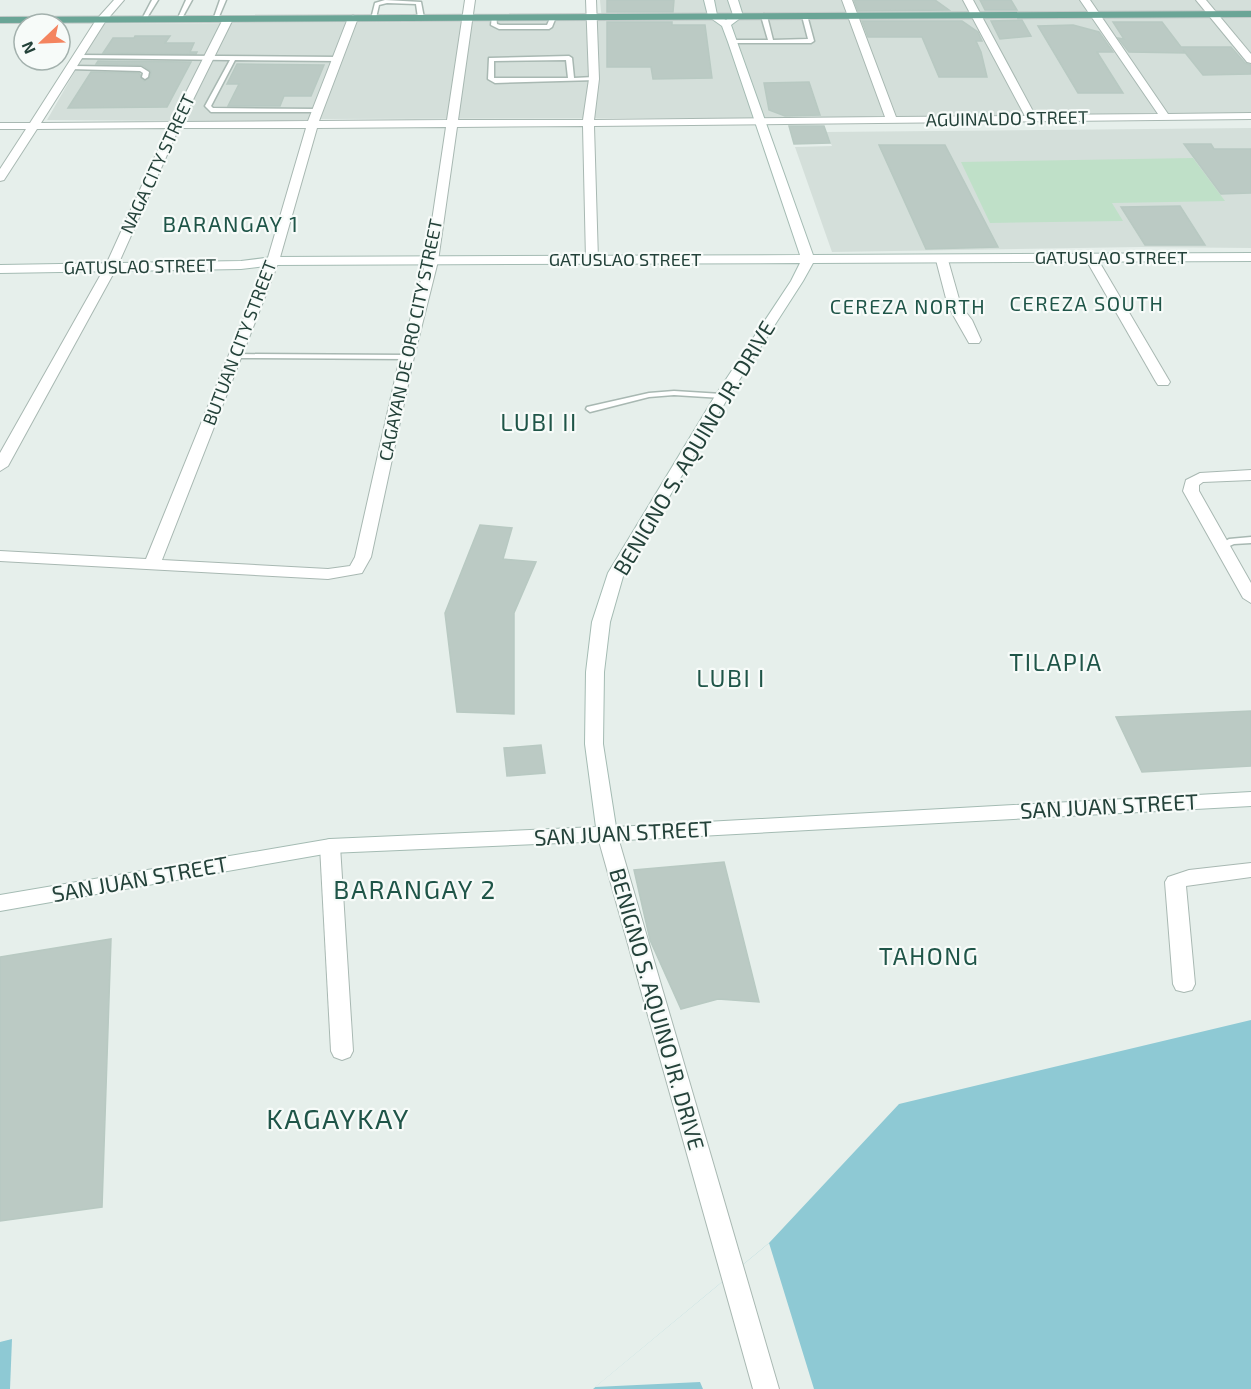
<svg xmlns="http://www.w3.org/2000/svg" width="1251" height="1389" viewBox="0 0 1251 1389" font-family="'Exo 2',sans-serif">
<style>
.built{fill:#d4dfda}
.green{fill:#bfe0c8}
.water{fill:#8ec9d4}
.pier{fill:#e6efeb}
.building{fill:#bbcac4;stroke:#b8c9c2;stroke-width:1.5}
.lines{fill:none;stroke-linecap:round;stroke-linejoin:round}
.lane-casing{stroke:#a8b8b2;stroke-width:3}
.street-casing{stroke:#a8b8b2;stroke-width:2}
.secondary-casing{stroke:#a4bbb3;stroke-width:2}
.primary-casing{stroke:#c2cac8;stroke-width:2}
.lane{fill:#fff;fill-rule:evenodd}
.street{fill:#fff;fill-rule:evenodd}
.secondary{fill:#fff;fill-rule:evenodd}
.primary{fill:#6aa596;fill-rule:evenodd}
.labels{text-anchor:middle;stroke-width:4.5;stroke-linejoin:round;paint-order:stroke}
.far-street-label{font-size:18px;fill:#24423a;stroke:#f7fbf9}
.far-neighbourhood-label{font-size:20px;letter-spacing:1.5px;fill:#1f5548;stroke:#f7fbf9}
.far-quarter-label{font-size:22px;letter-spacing:1.5px;fill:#1f5548;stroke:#f7fbf9}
.street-label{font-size:22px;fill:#24423a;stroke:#f7fbf9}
.neighbourhood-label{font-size:24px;letter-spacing:1.5px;fill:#1f5548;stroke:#f7fbf9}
.quarter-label{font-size:26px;letter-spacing:1.5px;fill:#1f5548;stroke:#f7fbf9}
.near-neighbourhood-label{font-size:28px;letter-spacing:1.5px;fill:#1f5548;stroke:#f7fbf9}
</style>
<rect width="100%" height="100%" fill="#e6efeb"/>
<!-- built -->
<g class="built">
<polygon points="600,0 1251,0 1251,113 778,118 309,119 308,122 47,120 102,24 602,21"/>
<polygon points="1251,128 1251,248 1140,247 832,252 795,147 832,146 826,132"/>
</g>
<!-- green -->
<polygon class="green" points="1193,158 1225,201 1112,203 1123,221 990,223 961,162"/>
<!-- water -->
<g class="water">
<polygon points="1251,1020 1251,1389 593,1389 769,1243 899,1104"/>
<polygon points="12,1339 10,1389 0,1389 0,1342"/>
</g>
<!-- pier -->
<polygon class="pier" points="769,1243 814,1389 703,1389 700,1382 595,1387"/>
<!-- building -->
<g class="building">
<polygon points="607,0 674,0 673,12 607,12"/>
<polygon points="854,0 935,0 949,10 858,11"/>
<polygon points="980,0 1011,0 1017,10 985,10"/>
<polygon points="1022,20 1031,36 1000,39 991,21"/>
<polygon points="862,21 962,21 978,32 982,41 976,41 981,52 987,77 939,77 922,37 868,37"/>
<polygon points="607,22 672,22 672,25 705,25 712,78 653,79 651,67 607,67"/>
<polygon points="1113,22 1162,22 1181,47 1231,47 1245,63 1251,65 1251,74 1203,75 1183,50 1185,53 1129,52 1118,38 1124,39"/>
<polygon points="1073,25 1099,32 1113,52 1097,52 1123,93 1078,93 1038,26"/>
<polygon points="135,36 170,36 165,43 194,43 190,52 197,52 196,54 103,53 113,38 134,38"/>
<polygon points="98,61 191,62 167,107 68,108 91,72 139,73 144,81 150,77 151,71 142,65 96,64"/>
<polygon points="237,64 324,65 311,96 284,96 280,106 228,106 239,84 227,84"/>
<polygon points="809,82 820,115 785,116 769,110 764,83"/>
<polygon points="789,126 824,126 830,143 794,144"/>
<polygon points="1184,144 1211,144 1214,149 1251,149 1251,193 1221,194"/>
<polygon points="879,145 945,145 998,247 926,249"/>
<polygon points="1180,206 1205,245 1145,245 1121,207"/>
<polygon points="480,525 512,528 503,559 536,562 514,613 514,714 457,712 445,613"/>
<polygon points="1251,711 1251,766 1142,772 1116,717"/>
<polygon points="541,745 545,773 507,776 504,748"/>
<polygon points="724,862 759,1002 718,999 681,1009 650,940 634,870"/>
<polygon points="111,939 102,1207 0,1221 0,957"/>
</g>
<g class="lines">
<!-- lane casing -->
<g class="lane-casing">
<g id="lane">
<polygon points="152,0 158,0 145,21 141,21"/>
<polygon points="186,0 192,0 181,20 177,20"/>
<polygon points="220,0 226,0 218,19 213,20"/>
<polygon points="385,0 421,2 424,18 421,20 418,18 416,4 387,3 379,5 376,18 371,19 375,3"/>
<polygon points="764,14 767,16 773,40 808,39 802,16 807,15 814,41 811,43 731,43 730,42 733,40 768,40 761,16"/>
<polygon points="492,16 496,16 497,24 500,25 547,25 551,16 556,17 552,27 549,29 499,29 491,25"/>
<polygon points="78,55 338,57 341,59 338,61 235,60 211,106 213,108 318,109 321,111 320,112 211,112 205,106 230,60 76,58 76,56"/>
<path d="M569 56 572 58 574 78 594 77 596 78V80L495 83 488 79 489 58ZM566 60 568 78H494V61Z"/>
<polygon points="72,66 141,67 149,72 148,77 145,79 142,77 143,73 140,71 70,69 69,68"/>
<polygon points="233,354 407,355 411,357 407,359 236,358 233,358"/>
<polygon points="674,391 722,394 726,396 722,398 674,395 649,397 590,412 586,409 587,407 649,393"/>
<polygon points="1251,537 1251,543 1234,544 1221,550 1216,547 1229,539"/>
</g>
</g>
<!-- street casing -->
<g class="street-casing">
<g id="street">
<path d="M114 0H124L105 22 41 123 171 122 223 19 228 16 233 19 182 122 308 121 348 18 353 15 358 18 319 121 447 120 465 0H475L458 120H583L589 79 586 0H596L599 79 594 120 885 117 842 0H852L896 117 1025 116 963 0H973L1035 115 1158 114 1080 0H1090L1168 114 1251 113V119L594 126 598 260 592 264 586 260 583 126 457 127 438 261 414 357 371 557 362 573 328 579 0 561V551L146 559 267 261 306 128H179L117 267 8 466 0 471V453L105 267 168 128 37 129 4 180 0 181V169L26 129H0V123H30L96 20ZM446 127 426 261 400 357 355 557 350 566 328 569 162 560 279 261 317 128Z"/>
<polygon points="1196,0 1206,0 1251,54 1251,63 1247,62"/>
<polygon points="1091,254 1097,258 1170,382 1168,385 1158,385 1156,382 1085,258"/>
<polygon points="942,256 948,260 961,306 972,320 981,340 979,343 969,343 948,306 936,260"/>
<polygon points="1251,470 1251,480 1203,482 1199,485 1199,491 1251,583 1251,603 1243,598 1183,491 1186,480 1200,473"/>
<polygon points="607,827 614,829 617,834 779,1389 753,1389 597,834 600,829"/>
<polygon points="330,839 337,841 340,846 353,1051 350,1057 342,1060 334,1057 331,1051 320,846 323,841"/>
<polygon points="1251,863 1251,877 1186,886 1195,984 1192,990 1184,992 1176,990 1173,984 1165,882 1168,877 1189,870"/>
</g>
</g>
<!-- secondary casing -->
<g class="secondary-casing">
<polygon id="secondary" points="704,0 714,0 717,15 726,20 733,15 728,0 738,0 743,16 731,25 813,255 1251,253 1251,261 813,263 803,281 729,396 624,573 610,622 604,672 603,744 616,827 1251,792 1251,806 607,841 330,853 0,911 0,895 330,839 596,827 585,744 586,672 592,622 608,573 715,396 791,281 800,263 273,265 241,269 0,273 0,265 241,261 273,257 800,255 728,42 722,26 708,16"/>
</g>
<!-- primary casing -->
<g class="primary-casing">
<polygon id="primary" points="1251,11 1251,17 0,23 0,17"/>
</g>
<!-- lane -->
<use href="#lane" class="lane"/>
<!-- street -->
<use href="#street" class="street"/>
<!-- secondary -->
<use href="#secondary" class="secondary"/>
<!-- primary -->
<use href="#primary" class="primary"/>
</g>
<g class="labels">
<!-- far-street labels -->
<g class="far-street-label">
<text transform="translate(1007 119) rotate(-1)" y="6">AGUINALDO STREET</text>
<text transform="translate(158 164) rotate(-65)" y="6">NAGA CITY STREET</text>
<text x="1111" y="264">GATUSLAO STREET</text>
<text x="625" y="266">GATUSLAO STREET</text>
<text transform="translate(140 267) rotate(-1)" y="6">GATUSLAO STREET</text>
<text transform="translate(411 340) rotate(-78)" y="6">CAGAYAN DE ORO CITY STREET</text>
<text transform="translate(240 343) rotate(-69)" y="6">BUTUAN CITY STREET</text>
</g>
<!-- far-neighbourhood labels -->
<g class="far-neighbourhood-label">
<text x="1087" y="311">CEREZA SOUTH</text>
<text x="908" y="314">CEREZA NORTH</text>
</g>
<!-- far-quarter labels -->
<g class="far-quarter-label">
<text x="231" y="232">BARANGAY 1</text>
</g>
<!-- street labels -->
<g class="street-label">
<text transform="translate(694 448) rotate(-59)" y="8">BENIGNO S. AQUINO JR. DRIVE</text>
<text transform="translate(1109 806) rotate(-3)" y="8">SAN JUAN STREET</text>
<text transform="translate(623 833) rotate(-3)" y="8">SAN JUAN STREET</text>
<text transform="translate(140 879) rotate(-10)" y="8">SAN JUAN STREET</text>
<text transform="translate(657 1009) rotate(74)" y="8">BENIGNO S. AQUINO JR. DRIVE</text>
</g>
<!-- neighbourhood labels -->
<g class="neighbourhood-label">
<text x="539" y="431">LUBI II</text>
<text x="1056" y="671">TILAPIA</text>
<text x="731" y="687">LUBI I</text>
<text x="929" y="965">TAHONG</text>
</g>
<!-- quarter labels -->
<g class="quarter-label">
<text x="415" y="899">BARANGAY 2</text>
</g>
<!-- near-neighbourhood labels -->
<g class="near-neighbourhood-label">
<text x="338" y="1129">KAGAYKAY</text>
</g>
</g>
<!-- north arrow -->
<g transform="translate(42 42) rotate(247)"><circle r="28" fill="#f7fbf9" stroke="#a3b1ad" stroke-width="1.5"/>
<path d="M0-4.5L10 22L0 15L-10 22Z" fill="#f4845f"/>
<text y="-9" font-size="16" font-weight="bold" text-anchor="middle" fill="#24423a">N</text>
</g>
</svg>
